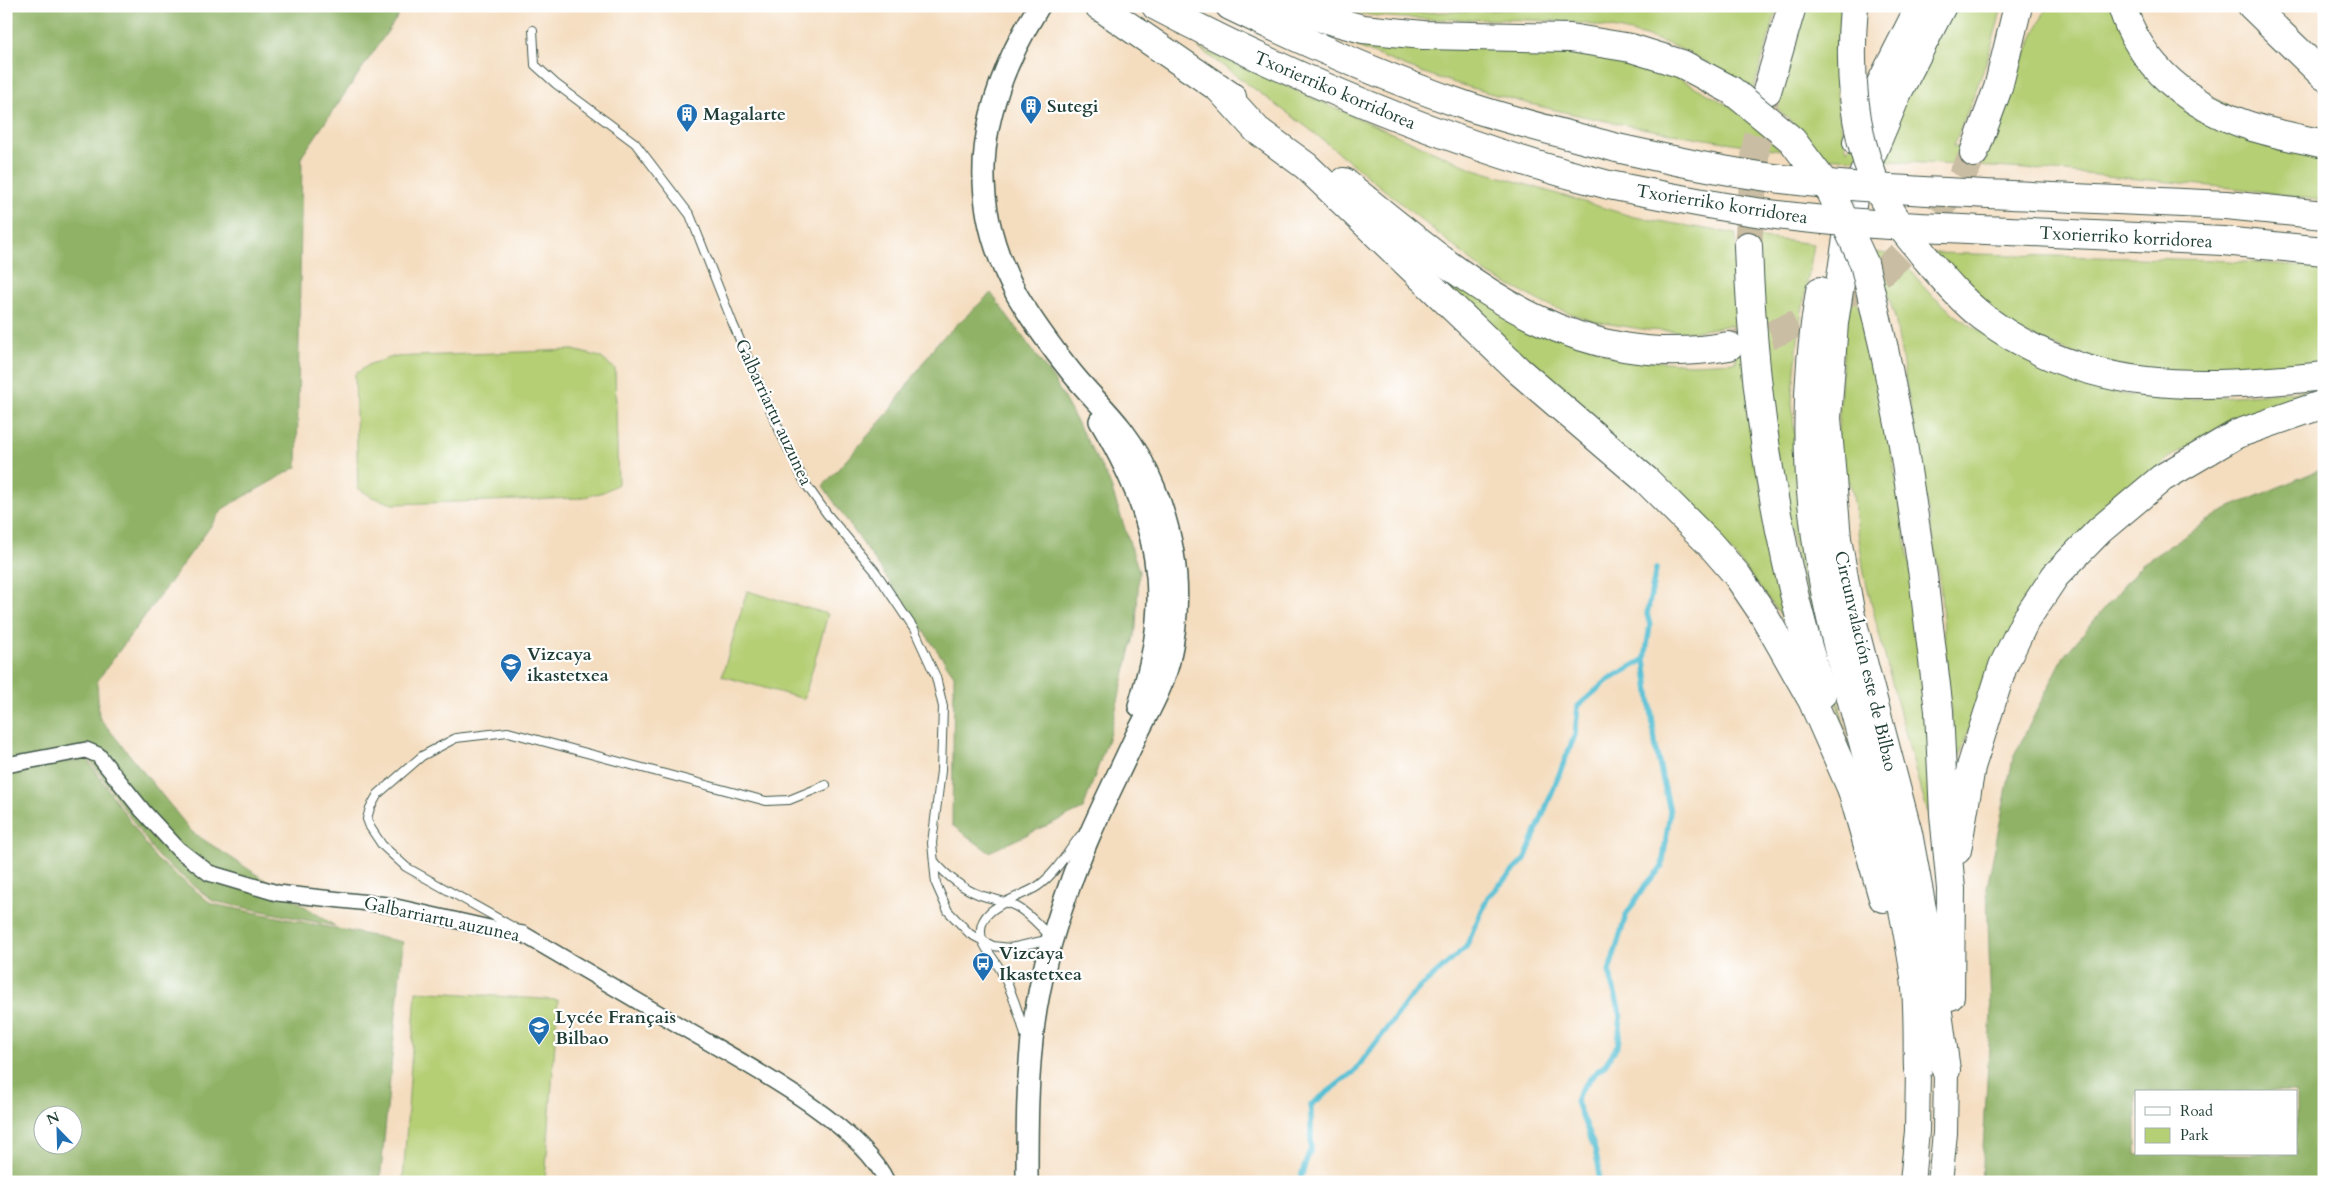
<svg xmlns="http://www.w3.org/2000/svg" width="2330" height="1188" viewBox="0 0 2330 1188" font-family="Cardo,serif">
<style>
.green{fill:#b5cf75;stroke:#6a8654}
.forest{fill:#90b266;stroke:#58784d;fill-rule:evenodd}
.lines{fill:none;stroke-linecap:round;stroke-linejoin:round}
.stream{stroke:#57c0d4;stroke-width:5.5}
.highway-tunnel{stroke:#c9bda3;stroke-width:28;stroke-dasharray:28 14;stroke-linecap:butt}
.lane-casing{stroke:#3f5549;stroke-width:10}
.street-casing{stroke:#3f5549;stroke-width:18}
.secondary-casing{stroke:#3f5549;stroke-width:24}
.primary-casing{stroke:#3f5549;stroke-width:26}
.highway-casing{stroke:#3f5549;stroke-width:30}
.lane{stroke:#fff;stroke-width:8}
.street{stroke:#fff;stroke-width:15}
.secondary{stroke:#fff;stroke-width:21}
.primary{stroke:#fff;stroke-width:24}
.highway{stroke:#fff;stroke-width:28}
.highway-bridge-casing{stroke:#3f5549;stroke-width:30;stroke-linecap:butt}
.highway-bridge{stroke:#fff;stroke-width:28}
.labels{text-anchor:middle;stroke-width:4.5;stroke-linejoin:round;paint-order:stroke}
.street-label{font-size:18px;fill:#1f3d34;stroke:#fff}
.poi-label{font-size:18px;font-weight:bold;fill:#1f3d34;stroke:#fff;text-anchor:start}
</style>
<rect width="100%" height="100%" fill="#fff"/>
<filter id="ink" filterUnits="userSpaceOnUse"><feTurbulence type="fractalNoise" baseFrequency=".02" numOctaves="2"/><feDisplacementMap in="SourceGraphic" scale="10" xChannelSelector="R" yChannelSelector="G"/><feConvolveMatrix kernelMatrix="1 2 1 2 8 2 1 2 1" color-interpolation-filters="sRGB"/></filter>
<filter id="wash" filterUnits="userSpaceOnUse"><feTurbulence type="fractalNoise" baseFrequency=".0096" numOctaves="4" result="noise"/><feDisplacementMap in="SourceGraphic" scale="20" xChannelSelector="R" yChannelSelector="G"/><feGaussianBlur stdDeviation="1.12" result="paint"/><feColorMatrix in="noise" values="0 0 0 0 0 0 0 0 0 0 0 0 0 0 0 0 0 1.4 0 .05"/><feComposite in="paint" operator="in"/></filter>
<g filter="url(#wash)">
<rect width="100%" height="100%" fill="#f4ddbf"/>
<!-- green -->
<g class="green">
<path d="M1322 6H1355L1417 13 1539 8 1549 6H1778L1752 94C1729 76 1705 60 1678 48 1634 28 1578 21 1530 20 1460 18 1391 24 1322 6Z"/>
<path d="M1803 6H1844C1834 54 1833 104 1847 150L1920 66 1954 6H2002C1991 54 1973 100 1953 146L1984 148 2047 6H2112L2137 57 2324 157V201L2243 189 2044 170 1820 157 1806 136 1773 104 1779 75Z"/>
<path d="M1331 36 1407 42 1560 45 1655 65 1739 111 1781 150C1664 134 1546 113 1433 76 1398 65 1365 49 1331 36Z"/>
<path d="M1197 47 1471 168 1634 217 1736 234C1738 291 1745 347 1751 404 1760 483 1769 557 1791 635L1778 611 1732 552 1377 236 1615 358 1691 364 1736 362 1731 325 1692 332 1648 330 1592 321 1545 304 1488 274 1308 128Z"/>
<polygon points="1755,237 1814,244 1799,328 1792,402 1801,515 1820,617 1848,744 1797,558 1774,460"/>
<polygon points="1874,252 1899,256 1929,293 1960,319 2047,372 2126,395 2193,399 2315,390 2226,423 2166,460 1991,666 1955,769 1940,581 1895,317"/>
<polygon points="1933,253 2212,260 2324,267 2324,363 2223,373 2124,369 2072,353 2015,329 1964,286"/>
<polygon points="1849,267 1882,393 1920,628 1936,837 1919,784 1878,630 1864,573 1852,489 1836,459"/>
<polygon points="573,350 600,357 615,369 618,484 603,492 581,498 393,504 372,497 358,488 355,374 370,364 393,357"/>
<polygon points="747,591 828,614 804,699 722,676"/>
<polygon points="416,991 558,1000 545,1182 403,1182"/>
</g>
<!-- forest -->
<g class="forest">
<polygon points="6,6 405,6 302,156 297,467 224,508 97,681 99,717 192,832 335,926 213,901 158,857 88,757 6,768"/>
<polygon points="991,293 1054,380 1109,481 1139,571 1136,628 1110,733 1083,809 989,852 952,825 954,675 823,486 888,413 937,343"/>
<path d="M2324 468V1182H1981L1991 1013 1987 887 2013 758 2064 656 2142 564 2226 509ZM2136 1092H2296V1154H2136Z"/>
<path d="M87 759 156 859 212 904 403 942 380 1182H6V770ZM42 1116H72V1146H42Z"/>
</g>
<g class="lines">
<!-- stream -->
<g class="stream">
<polyline points="1299,1182 1311,1148 1311,1105 1355,1071 1412,995 1466,947 1488,897 1525,859 1575,735 1578,706 1608,680 1645,659"/>
<polyline points="1598,1182 1599,1168 1594,1146 1576,1102 1580,1091 1595,1073 1604,1066 1618,1045 1621,1016 1609,971 1626,915 1644,887 1662,867 1670,811 1656,750 1645,659 1650,625 1647,614 1656,569"/>
</g>
</g>
</g>
<g filter="url(#ink)">
<g class="lines">
<!-- highway-tunnel -->
<g class="highway-tunnel">
<polyline points="1748,246 1756,146 1766,95"/>
<polyline points="1730,345 1771,335 1806,319 1885,270 1922,234 1961,178 1974,153"/>
</g>
<!-- lane casing -->
<g class="lane-casing">
<g id="lane">
<polyline points="533,30 535,65 556,84 635,143 690,215 733,324 781,434 805,483 827,514 875,571 914,629 936,677 943,707 941,771 932,843 936,884 948,911 970,934 993,946 1010,948 1051,939"/>
<path d="M934 861C947 876 961 888 980 895 992 899 1005 901 1017 907 1030 914 1040 927 1051 937"/>
<polyline points="515,928 406,867 382,845 370,827 367,819 370,808 378,794 422,756 456,738 508,732 766,801 789,800 826,785"/>
<path d="M1025 1035C1019 1013 1012 991 1001 971 996 961 987 952 983 942 970 907 1019 899 1038 886 1055 874 1067 853 1080 836"/>
</g>
</g>
<!-- street casing -->
<g class="street-casing">
<path id="street" d="M6 765 86 750 98 755 143 811 178 849 209 873 277 893 387 905 494 929 523 934C577 966 632 998 687 1030 742 1062 860 1123 887 1182"/>
</g>
<!-- secondary casing -->
<g class="secondary-casing">
<g id="secondary">
<path d="M1100 421C1136 482 1164 547 1157 620 1155 649 1147 678 1139 706"/>
<path d="M1027 1182C1027 1129 1027 1075 1034 1023 1040 979 1052 935 1067 893 1085 839 1112 788 1136 736 1148 713 1163 686 1169 661 1177 626 1179 588 1173 553 1166 511 1148 464 1122 430 1107 410 1088 393 1072 373 1052 348 1033 322 1017 295 961 194 981 99 1039 6"/>
</g>
</g>
<!-- primary casing -->
<g class="primary-casing">
<g id="primary">
<polyline points="1912,1182 1917,1131 1918,1069"/>
<polyline points="1940,1182 1945,1133 1946,1070"/>
</g>
</g>
<!-- highway casing -->
<g class="highway-casing">
<g id="highway">
<polyline points="1099,6 1232,97"/>
<path d="M1156 6C1301 82 1450 145 1609 185"/>
<path d="M1230 6C1306 43 1383 77 1464 105 1514 122 1566 134 1617 148"/>
<polyline points="1277,6 1363,29 1423,35 1570,38 1631,48"/>
<polyline points="1942,6 1897,94 1853,199 1834,323 1827,418 1837,539 1851,616 1908,833 1928,941 1946,1070"/>
<path d="M2122 6C2140 67 2191 107 2250 126 2273 134 2299 138 2324 144"/>
<polyline points="2252,6 2324,76"/>
<polyline points="1218,87 1257,130 1306,166 1519,371 1646,480 1710,544 1737,575 1762,612 1812,700 1852,790"/>
<polyline points="1767,91 1792,6"/>
<polyline points="1857,142 1873,99 1920,6"/>
<polyline points="1974,153 1998,88 2018,6"/>
<path d="M1344 182C1461 276 1566 375 1729 346"/>
<polyline points="2074,198 2226,205 2324,215"/>
<polyline points="2072,234 2223,241 2324,251"/>
<path d="M1748 246C1753 398 1776 549 1822 694"/>
<path d="M1925 257C1943 278 1961 300 1983 317 2088 396 2200 389 2324 376"/>
<path d="M1820 291C1804 384 1805 482 1822 575 1835 646 1856 714 1874 783 1889 845 1904 907 1914 970 1919 1002 1917 1037 1918 1069"/>
<polyline points="1884,349 1903,444 1923,576 1939,711 1944,814 1951,889 1950,996"/>
<polyline points="1847,773 1883,898"/>
<polyline points="1957,850 1971,767 2003,666 2025,621 2055,576 2100,530 2162,478 2237,434 2324,404"/>
</g>
</g>
<!-- lane -->
<use href="#lane" class="lane"/>
<!-- street -->
<use href="#street" class="street"/>
<!-- secondary -->
<use href="#secondary" class="secondary"/>
<!-- primary -->
<use href="#primary" class="primary"/>
<!-- highway -->
<use href="#highway" class="highway"/>
<!-- highway-bridge casing -->
<g class="highway-bridge-casing">
<g id="highway-bridge">
<path d="M1854 6C1848 75 1853 151 1890 211 1900 228 1914 242 1925 257"/>
<polyline points="1631,48 1682,64 1731,90 1792,140 1831,192 1864,263 1884,349"/>
<path d="M1617 148C1671 160 1726 172 1782 179 1879 191 1977 193 2074 198"/>
<path d="M1609 185C1665 196 1721 208 1777 215 1875 227 1974 229 2072 234"/>
</g>
</g>
<!-- highway-bridge -->
<use href="#highway-bridge" class="highway-bridge"/>
</g>
</g>
<!-- icons -->
<defs>
<g id="building-pin" transform="scale(1.125)"><path d="M0 17L-7.5 6A9.5 9.5 0 1 1 7.5 6Z" fill="#1f6fb2" stroke="#fff"/><path d="M-4-6H4V6H1V3H-1V6H-4ZM-2.5-4.3h1.7v1.8h-1.7ZM.8-4.3h1.7v1.8H.8ZM-2.5-1h1.7V.8h-1.7ZM.8-1h1.7V.8H.8Z" fill="#fff"/></g>
<g id="school-pin" transform="scale(1.125)"><path d="M0 17L-7.5 6A9.5 9.5 0 1 1 7.5 6Z" fill="#1f6fb2" stroke="#fff"/><path d="M0-5L7-2L0 1L-7-2ZM-4 1L0 2.5L4 1V4Q0 6-4 4Z" fill="#fff"/></g>
<g id="bus-pin" transform="scale(1.125)"><path d="M0 17L-7.5 6A9.5 9.5 0 1 1 7.5 6Z" fill="#1f6fb2" stroke="#fff"/><path d="M-5-6H5V4H4V6H2V4H-2V6H-4V4H-5ZM-3.5-4V0h7V-4ZM-3.5 1.2v1.5H-2V1.2ZM2 1.2v1.5H3.5V1.2Z" fill="#fff"/></g>
</defs>
<g fill-rule="evenodd">
<use href="#building-pin" x="1031" y="106"/>
<use href="#building-pin" x="687" y="114"/>
<use href="#school-pin" x="511" y="664"/>
<use href="#bus-pin" x="983" y="963"/>
<use href="#school-pin" x="539" y="1027"/>
</g>
<g class="labels">
<!-- street labels -->
<g class="street-label">
<text transform="translate(1335 90) rotate(23)" y="6">Txorierriko korridorea</text>
<text transform="translate(1722 204) rotate(9)" y="6">Txorierriko korridorea</text>
<text transform="translate(2126 237) rotate(3)" y="6">Txorierriko korridorea</text>
<text transform="translate(774 412) rotate(65)" y="6">Galbarriartu auzunea</text>
<text transform="translate(1866 661) rotate(77)" y="6">Circunvalación este de Bilbao</text>
<text transform="translate(442 919) rotate(12)" y="6">Galbarriartu auzunea</text>
</g>
<!-- poi labels -->
<g class="poi-label">
<text x="1047" y="112">Sutegi</text>
<text x="703" y="120">Magalarte</text>
<text x="527" y="660">Vizcaya<tspan x="527" dy="21">ikastetxea</tspan></text>
<text x="999" y="959">Vizcaya<tspan x="999" dy="21">Ikastetxea</tspan></text>
<text x="555" y="1023">Lycée Français<tspan x="555" dy="21">Bilbao</tspan></text>
</g>
</g>
<!-- margin -->
<rect width="2330" height="1188" fill="none" stroke="#fff" stroke-width="25"/>
<!-- legend -->
<rect x="2135" y="1090" width="162" height="65" fill="#ffffff" stroke="#a5b1ae"/>
<rect x="2145" y="1107" width="25" height="8" fill="#ffffff" stroke="#a5b1ae"/>
<text x="2180" y="1116" font-size="15" fill="#1f3d34">Road</text>
<rect x="2145" y="1128" width="25" height="15" fill="#b5cf75" stroke="#a5b1ae"/>
<text x="2180" y="1140" font-size="15" fill="#1f3d34">Park</text>
<!-- north arrow -->
<g transform="translate(58 1130) rotate(337)"><circle r="24" fill="#ffffff" stroke="#a5b1ae"/>
<path d="M0-4L9 19L0 12L-9 19Z" fill="#1f6fb2"/>
<text y="-8" font-size="14" font-weight="bold" text-anchor="middle" fill="#1f3d34">N</text>
</g>
</svg>
